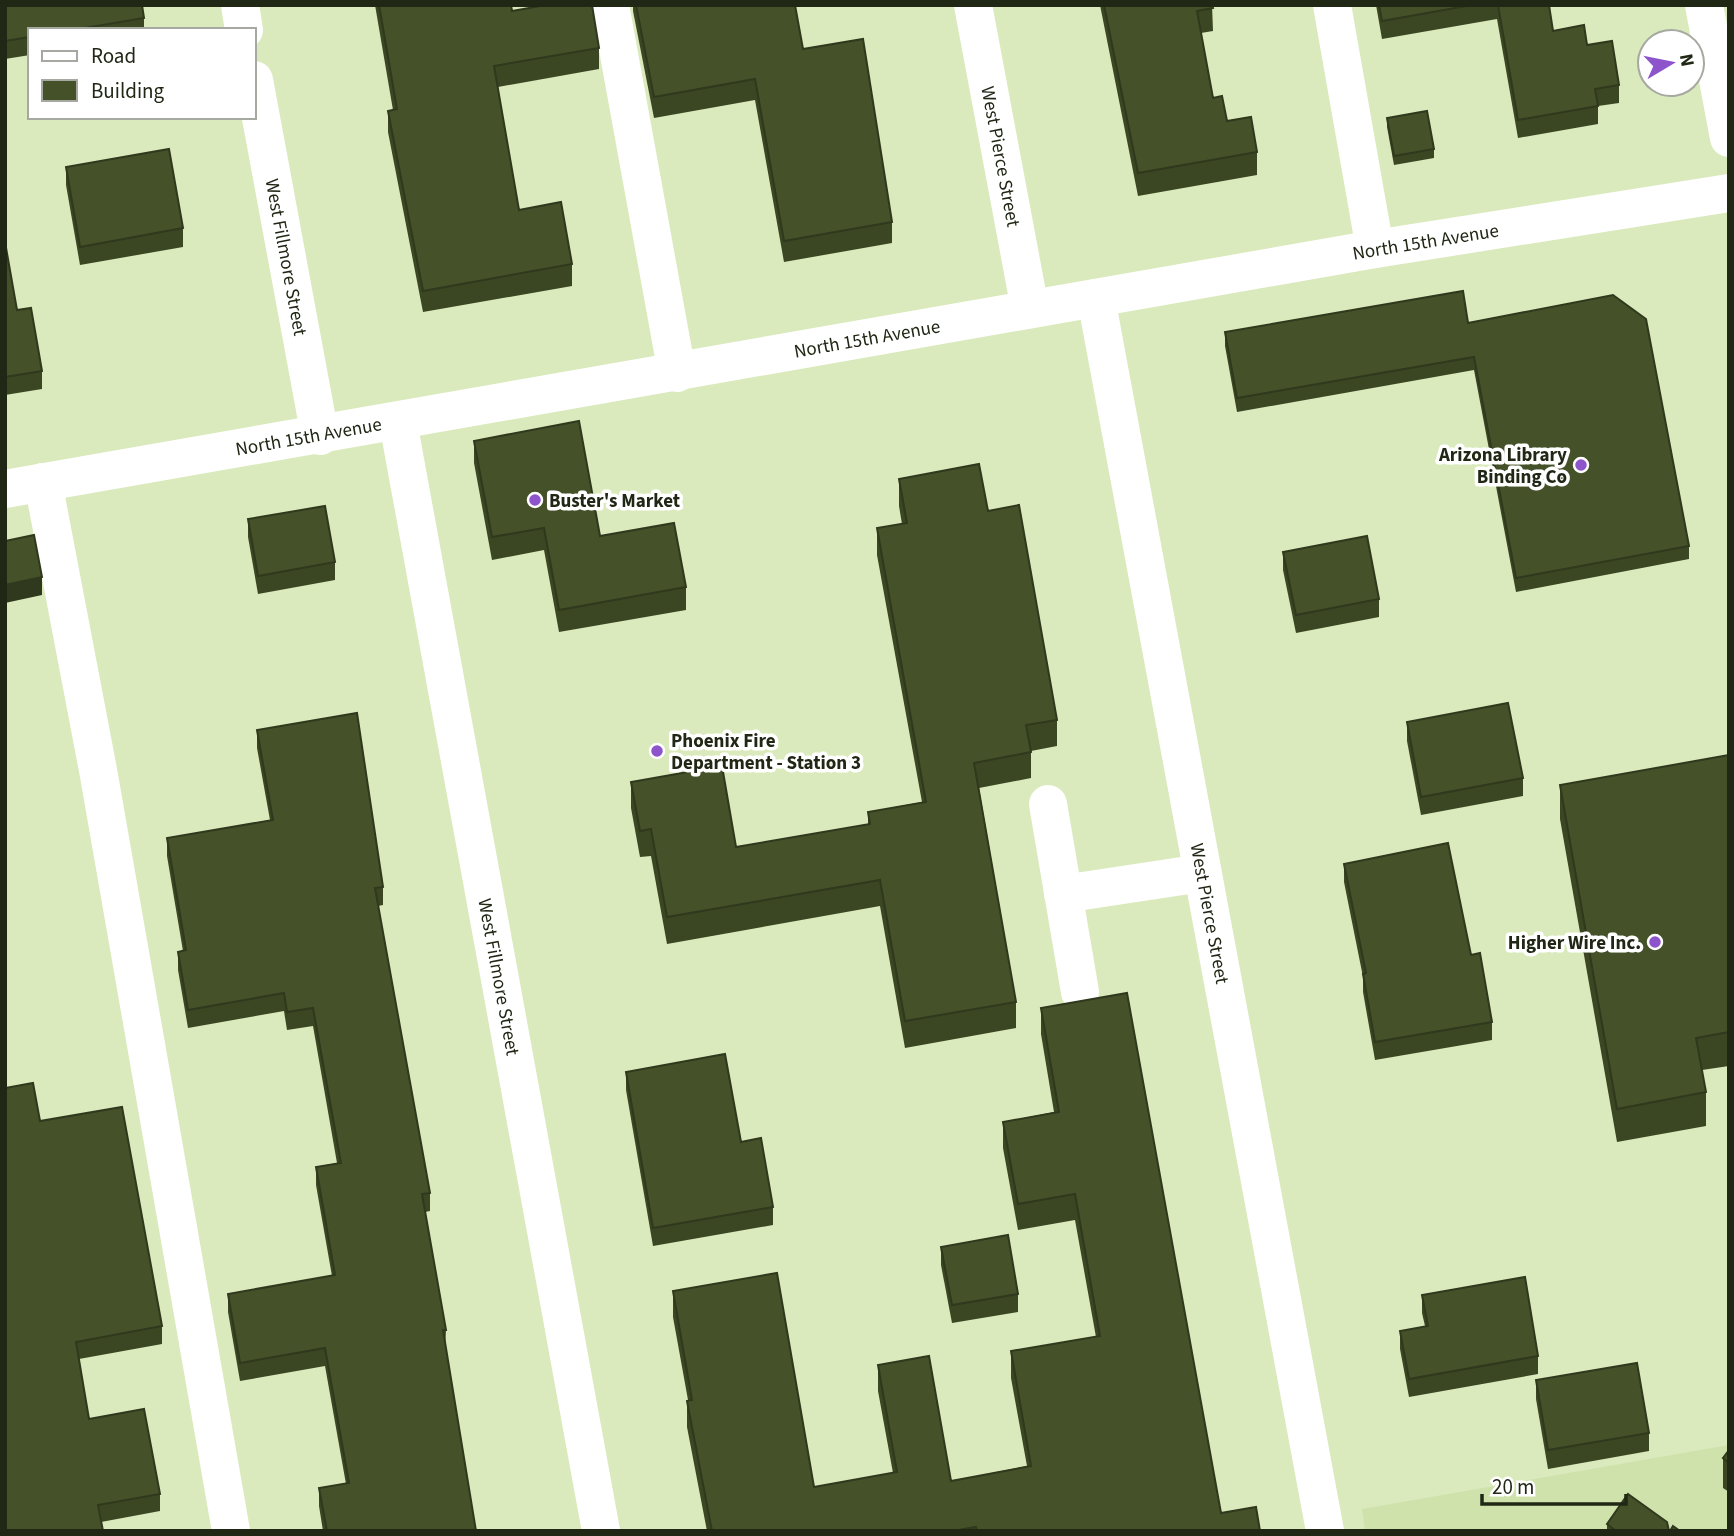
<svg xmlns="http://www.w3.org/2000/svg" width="1734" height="1536" viewBox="0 0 1734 1536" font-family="'Source Sans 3',sans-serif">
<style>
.built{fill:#cfe2ac}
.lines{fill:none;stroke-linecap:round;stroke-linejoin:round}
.minor{stroke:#fff;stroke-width:38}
.wall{fill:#3b4623}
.shaded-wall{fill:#30391d}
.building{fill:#455129;stroke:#30391d;stroke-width:2}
.poi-dot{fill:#8d54cb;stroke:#fff;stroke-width:2.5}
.labels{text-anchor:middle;stroke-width:7;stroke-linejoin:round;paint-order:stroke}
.street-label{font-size:19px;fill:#212715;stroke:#fff}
.poi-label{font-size:19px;font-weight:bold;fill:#212715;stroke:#fff;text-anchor:end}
</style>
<rect width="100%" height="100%" fill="#daeabc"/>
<!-- built -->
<polygon class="built" points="1729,1445 1729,1531 1365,1531 1362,1509"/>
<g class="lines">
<!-- minor -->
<g class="minor">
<polyline points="240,5 244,30"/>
<polyline points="610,5 677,373"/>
<path id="s1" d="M973 5 1030 309"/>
<polyline points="1332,5 1375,249"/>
<polyline points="1704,5 1729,138"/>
<path id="s2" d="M254 80 320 436"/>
<path id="s3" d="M1096 298 1325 1531"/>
<path id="s4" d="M398 422 601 1531"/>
<polyline points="43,482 98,770 231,1531"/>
<path id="s5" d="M5 489 1375 249 1729 193"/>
<polyline points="1048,804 1080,992"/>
<polyline points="1063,894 1202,873"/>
</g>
</g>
<!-- wall -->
<g class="wall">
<polygon points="5,5 144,18 144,30 30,30 30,55 5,59"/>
<polygon points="375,5 511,5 512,11 599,48 599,69 498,87 519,210 572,264 572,286 423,312 388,132 388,111 393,110"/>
<polygon points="633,5 795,5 803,49 892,222 892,243 784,262 755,100 654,118 633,11"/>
<polygon points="1100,5 1212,5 1213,31 1201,33 1213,98 1227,121 1257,152 1257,175 1138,196"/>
<polygon points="1376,5 1549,5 1553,31 1587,45 1619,85 1619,103 1598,106 1598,124 1518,138 1497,19 1382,39"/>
<polygon points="1387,118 1434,149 1434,158 1394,165 1387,127"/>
<polygon points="66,167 183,228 183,247 80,265 66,185"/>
<polygon points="5,242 17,310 42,371 42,389 5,395"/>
<polygon points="1468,323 1689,546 1689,559 1516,592 1474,370 1237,412 1225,346 1225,332"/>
<polygon points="474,441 600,536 686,587 686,610 559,632 544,550 492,560 474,463"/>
<polygon points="899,479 988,511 1057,720 1057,746 1031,751 1031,778 979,788 1016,1002 1016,1028 905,1048 880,906 667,944 651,856 640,857 631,808 631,782 736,847 868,824 868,812 922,802 877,555 877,528 902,524 899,506"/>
<polygon points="248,519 335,562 335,580 258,594 248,537"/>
<polygon points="1283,552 1379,599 1379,617 1296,633 1283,570"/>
<polygon points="1407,722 1523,778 1523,796 1421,815 1407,741"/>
<polygon points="257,730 383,887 383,905 378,906 430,1193 430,1211 425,1212 446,1330 445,1348 476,1531 323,1531 319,1506 319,1488 346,1484 325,1366 240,1381 228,1312 228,1294 332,1276 316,1185 316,1167 337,1163 313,1026 287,1030 284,1011 188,1028 178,970 178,952 183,951 167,856 167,838 270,820 257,748"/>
<polygon points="1729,755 1729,1066 1702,1070 1706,1092 1706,1126 1617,1142 1560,819 1560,785"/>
<polygon points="1344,864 1471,955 1492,1022 1492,1040 1375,1060 1363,992 1363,977 1344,882"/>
<polygon points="1041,1008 1221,1513 1260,1531 707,1531 687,1427 687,1401 688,1400 673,1317 673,1291 814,1487 893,1473 878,1391 878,1365 951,1481 1027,1466 1011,1378 1011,1351 1096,1337 1075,1220 1018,1230 1003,1148 1003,1122 1054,1112 1041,1034"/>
<polygon points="626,1072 773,1207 773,1225 653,1246 626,1090"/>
<polygon points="5,1088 40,1121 162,1326 162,1344 79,1359 89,1419 160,1494 160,1511 101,1522 103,1531 5,1531"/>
<polygon points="941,1247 1018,1294 1018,1312 952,1323 941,1265"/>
<polygon points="1422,1295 1538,1356 1538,1374 1409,1397 1400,1349 1400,1331 1425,1326 1422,1313"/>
<polygon points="1536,1380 1649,1433 1649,1451 1548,1469 1536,1399"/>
<polygon points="1729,1450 1729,1492 1723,1488 1723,1458"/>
<polygon points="1607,1524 1669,1531 1607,1531"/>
</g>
<!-- shaded-wall -->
<polygon class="shaded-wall" points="42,577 42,595 5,603 5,585"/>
<!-- building -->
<g class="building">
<polygon points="5,5 142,5 144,18 73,30 30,30 30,37 5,41"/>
<polygon points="379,5 511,5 512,11 546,5 592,5 599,48 494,66 519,210 561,202 572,264 423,291 388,111 397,109"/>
<polygon points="636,5 795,5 803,49 863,39 892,222 784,241 755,79 654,97"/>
<polygon points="1104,5 1212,5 1213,8 1197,11 1213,98 1222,96 1227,121 1251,117 1257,152 1138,173"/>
<polygon points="1379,5 1472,5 1382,21"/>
<polygon points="1498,5 1549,5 1553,31 1584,25 1587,45 1612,41 1619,85 1595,89 1598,106 1518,120"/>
<polygon points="1427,111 1434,149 1394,156 1387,118"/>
<polygon points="169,149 183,228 80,247 66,167"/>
<polygon points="5,242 17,310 31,308 42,371 5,377"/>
<polygon points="1463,291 1468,323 1613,295 1646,319 1689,546 1516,578 1474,357 1237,398 1225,332"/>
<polygon points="579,421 600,536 674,523 686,587 559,610 544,528 492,537 474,441"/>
<polygon points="979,464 988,511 1019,505 1057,720 1026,725 1031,752 974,763 1016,1002 905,1021 880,880 667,917 651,829 640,831 631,782 722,766 736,847 870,824 868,812 926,802 877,528 907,523 899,479"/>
<polygon points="325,506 335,562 258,576 248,519"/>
<polygon points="34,535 42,577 5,585 5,541"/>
<polygon points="1367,536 1379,599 1296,615 1283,552"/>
<polygon points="1508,703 1523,778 1421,797 1407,722"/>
<polygon points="357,713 383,887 375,888 430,1193 422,1194 446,1330 443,1330 476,1531 327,1531 319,1488 349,1483 325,1348 240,1363 228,1294 335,1275 316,1167 341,1163 313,1008 287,1012 284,993 188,1010 178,952 186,950 167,838 273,820 257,730"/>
<polygon points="1729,755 1729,1032 1696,1038 1706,1092 1617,1109 1560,785"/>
<polygon points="1448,843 1471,955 1480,953 1492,1022 1375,1042 1363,974 1366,973 1344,864"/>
<polygon points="1127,993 1221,1513 1256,1507 1260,1531 977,1531 976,1527 953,1531 712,1531 687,1401 692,1400 673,1291 777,1273 814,1487 897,1472 878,1365 929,1356 951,1481 1031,1466 1011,1351 1100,1336 1075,1194 1018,1204 1003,1122 1059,1112 1041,1008"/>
<polygon points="725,1054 741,1142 761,1138 773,1207 653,1228 626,1072"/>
<polygon points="33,1083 40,1121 122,1107 162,1326 76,1342 89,1419 144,1409 160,1494 98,1505 103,1531 6,1531 5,1526 5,1088"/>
<polygon points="1008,1235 1018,1294 952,1305 941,1247"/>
<polygon points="1525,1277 1538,1356 1409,1379 1400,1331 1428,1326 1422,1295"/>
<polygon points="1637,1363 1649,1433 1548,1450 1536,1380"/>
<polygon points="1729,1450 1729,1463 1723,1458"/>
<polygon points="1628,1494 1667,1522 1669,1531 1616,1531 1607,1524"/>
<polygon points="1673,1526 1680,1531 1670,1531"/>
</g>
<!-- markers -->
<g class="poi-dot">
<circle cx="1581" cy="465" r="7"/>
<circle cx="535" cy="500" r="7"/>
<circle cx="657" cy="751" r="7"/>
<circle cx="1655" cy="942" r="7"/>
</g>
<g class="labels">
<!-- street labels -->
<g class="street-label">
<text dy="7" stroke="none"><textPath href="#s1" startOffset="154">West Pierce Street</textPath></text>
<text dy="7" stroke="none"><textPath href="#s5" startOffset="1442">North 15th Avenue</textPath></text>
<text dy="7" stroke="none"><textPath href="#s2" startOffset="180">West Fillmore Street</textPath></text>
<text dy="7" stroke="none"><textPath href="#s5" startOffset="875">North 15th Avenue</textPath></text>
<text dy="7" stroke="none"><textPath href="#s5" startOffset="308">North 15th Avenue</textPath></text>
<text dy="7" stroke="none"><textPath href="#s3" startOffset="626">West Pierce Street</textPath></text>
<text dy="7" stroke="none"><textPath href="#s4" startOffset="564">West Fillmore Street</textPath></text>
</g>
<!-- poi labels -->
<g class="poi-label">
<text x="1567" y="461">Arizona Library<tspan x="1567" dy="22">Binding Co</tspan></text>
<text x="549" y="507" text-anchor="start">Buster's Market</text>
<text x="671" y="747" text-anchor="start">Phoenix Fire<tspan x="671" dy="22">Department - Station 3</tspan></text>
<text x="1641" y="949">Higher Wire Inc.</text>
</g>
</g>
<!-- border -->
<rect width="1734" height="1536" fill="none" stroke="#212715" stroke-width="14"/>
<!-- legend -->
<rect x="28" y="28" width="228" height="91" fill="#ffffff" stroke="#a6a9a1" stroke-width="2"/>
<rect x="42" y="51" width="35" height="10" fill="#ffffff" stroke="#a6a9a1" stroke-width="2"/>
<text x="91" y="63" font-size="21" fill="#212715">Road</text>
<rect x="42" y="80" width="35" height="21" fill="#455129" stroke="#a6a9a1" stroke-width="2"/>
<text x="91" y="98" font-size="21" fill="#212715">Building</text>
<!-- north arrow -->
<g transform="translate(1671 63) rotate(80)"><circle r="33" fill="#ffffff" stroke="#a6a9a1" stroke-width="2"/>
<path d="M0-5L12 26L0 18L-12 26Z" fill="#8d54cb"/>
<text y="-10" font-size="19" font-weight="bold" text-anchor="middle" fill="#212715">N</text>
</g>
<!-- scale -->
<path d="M1482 1494v10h144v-10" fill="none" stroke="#212715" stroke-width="3.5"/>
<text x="1492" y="1494" font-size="21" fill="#212715" stroke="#ffffff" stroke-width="5" paint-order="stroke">20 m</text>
</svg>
